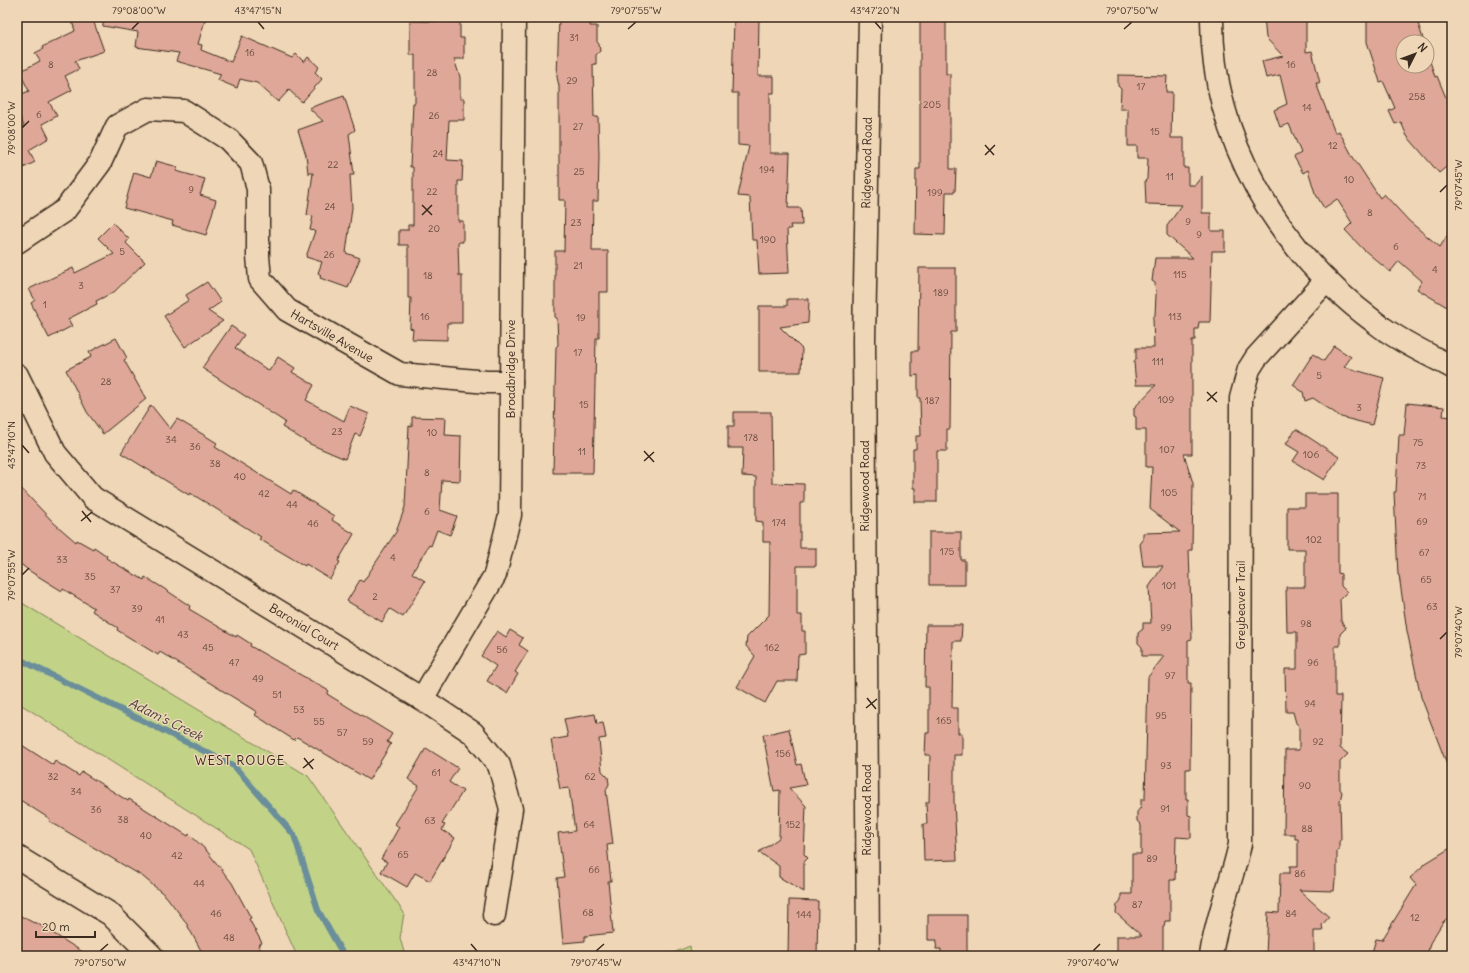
<svg xmlns="http://www.w3.org/2000/svg" width="1469" height="973" viewBox="0 0 1469 973" font-family="Delius,sans-serif">
<style>
.green{fill:#c2d388;stroke:#7e7e53}
.lines{fill:none;stroke-linecap:round;stroke-linejoin:round}
.stream{stroke:#6b8e9a;stroke-width:6}
.building{fill:#dfa798;stroke:#3b2a1e}
.street-casing{stroke:#3b2a1e;stroke-width:25}
.street{stroke:#eed6b6;stroke-width:22}
.ticks{fill:none;stroke:#3b2a1e;stroke-width:1.5}
.labels{text-anchor:middle;stroke-width:3;stroke-linejoin:round;paint-order:stroke}
.number-label{font-size:10px;fill:#64493c}
.street-label{font-size:12px;fill:#3b2a1e;stroke:#eed6b6}
.water-label{font-size:13px;font-style:italic;fill:#47433d;stroke:#eed6b6}
.neighbourhood-label{font-size:13px;letter-spacing:1px;fill:#3b2a1e;stroke:#eed6b6}
.neatline{fill:none;stroke:#3b2a1e;stroke-width:1.5}
.ticks-label{font-size:10px;text-anchor:middle;fill:#3b2a1e}
</style>
<rect width="100%" height="100%" fill="#eed6b6"/>
<filter id="ink" filterUnits="userSpaceOnUse"><feTurbulence type="fractalNoise" baseFrequency=".025" numOctaves="2"/><feDisplacementMap in="SourceGraphic" scale="8" xChannelSelector="R" yChannelSelector="G"/><feConvolveMatrix kernelMatrix="1 2 1 2 8 2 1 2 1" color-interpolation-filters="sRGB"/></filter>
<g filter="url(#ink)">
<!-- green -->
<g class="green">
<polygon points="17,600 308,776 404,913 400,938 405,956 297,956 249,849 17,702"/>
<polygon points="690,946 691,956 666,956"/>
</g>
<g class="lines">
<!-- stream -->
<polyline class="stream" points="17,658 234,766 294,835 318,910 344,956"/>
</g>
<!-- building -->
<g class="building">
<polygon points="71,17 92,17 104,51 75,61 79,69 65,76 72,90 49,102 57,116 42,124 49,138 29,150 35,162 17,171 17,128 18,129 24,126 17,110 17,96 29,91 22,77 23,70 40,61 35,53 43,49 42,47 75,31"/>
<polygon points="103,17 206,17 198,44 202,45 201,50 231,62 242,36 292,58 296,54 304,62 308,57 319,67 315,72 322,79 302,102 289,90 278,102 257,83 240,79 237,88 218,80 221,74 176,61 179,53 136,47 138,32 103,26"/>
<polygon points="559,17 591,17 590,26 597,26 597,42 599,44 600,51 596,55 596,64 593,64 594,117 598,117 599,155 598,201 593,201 592,251 608,251 608,292 599,292 599,338 596,338 593,473 553,473 556,347 558,345 557,318 555,318 555,251 564,251 565,200 559,200 559,86 557,77"/>
<polygon points="734,17 759,17 758,76 774,76 774,93 770,93 770,153 790,153 788,208 801,208 802,225 790,225 791,229 787,229 789,273 759,274 757,240 752,240 750,197 738,196 749,146 738,145 738,93 732,93"/>
<polygon points="920,17 946,17 946,74 950,74 950,169 956,169 955,192 946,192 945,235 915,234 916,169 920,169"/>
<polygon points="1264,17 1306,17 1306,52 1312,51 1320,83 1316,83 1335,133 1339,131 1353,157 1380,198 1384,194 1409,221 1440,247 1452,228 1452,310 1417,289 1422,281 1399,261 1390,272 1363,249 1345,230 1352,223 1337,199 1324,208 1315,193 1308,170 1303,173 1294,157 1301,153 1289,124 1280,127 1274,110 1287,104 1280,75 1266,78 1262,61 1283,56 1266,38"/>
<polygon points="1367,17 1416,17 1424,42 1403,42 1403,66 1427,66 1427,52 1435,77 1437,76 1452,112 1452,162 1439,173 1407,136 1401,122 1395,124 1389,111 1395,108 1383,81 1380,82 1367,42"/>
<polygon points="410,21 460,22 460,38 464,38 464,59 454,59 460,77 460,99 464,99 464,120 449,120 447,160 463,161 462,181 458,181 458,221 463,221 463,242 458,242 459,276 462,276 462,323 447,323 447,340 412,339 413,329 410,328 411,298 408,298 408,245 399,245 399,230 408,230 408,225 413,225 413,167 410,167 413,103 415,103 415,55 410,55"/>
<polygon points="1118,75 1167,76 1166,92 1172,92 1171,138 1184,138 1184,168 1188,168 1188,185 1195,185 1202,176 1202,213 1211,213 1211,231 1225,231 1225,251 1212,251 1210,322 1199,322 1198,329 1195,329 1195,340 1192,340 1192,454 1184,454 1193,483 1192,550 1189,550 1192,639 1188,640 1188,683 1191,683 1190,769 1186,769 1186,799 1188,799 1188,815 1191,816 1191,838 1176,837 1175,880 1170,880 1170,921 1165,921 1164,927 1163,927 1163,956 1117,956 1117,936 1142,936 1116,913 1117,905 1121,900 1121,894 1132,894 1132,854 1141,854 1141,825 1137,821 1137,812 1141,807 1141,799 1145,799 1148,677 1164,656 1142,656 1142,647 1138,643 1138,633 1143,629 1143,623 1151,623 1149,587 1163,566 1143,566 1140,544 1143,540 1143,533 1180,532 1150,509 1152,467 1146,467 1146,430 1136,430 1136,417 1134,416 1134,408 1156,385 1136,385 1134,362 1136,359 1136,348 1154,348 1153,318 1155,315 1156,295 1155,283 1152,281 1155,258 1193,258 1167,235 1167,226 1182,205 1146,204 1145,181 1147,179 1148,158 1137,158 1137,146 1128,146 1128,109 1120,109 1121,89 1118,86"/>
<polygon points="344,96 355,130 349,134 354,175 350,175 352,208 346,253 360,258 348,288 320,278 321,275 318,273 322,262 306,257 315,231 310,230 313,216 307,215 313,173 308,173 306,155 298,130 323,121 309,108"/>
<polygon points="156,161 178,167 176,171 205,179 200,195 216,200 206,235 172,225 173,221 124,208 134,172 151,177"/>
<polygon points="113,223 129,239 126,243 145,262 114,292 96,301 97,304 68,319 72,326 49,338 31,303 35,300 29,289 73,268 75,273 114,254 98,238"/>
<polygon points="919,268 956,268 956,332 951,332 950,429 947,429 947,451 937,451 937,502 915,502 915,488 913,488 913,449 916,449 916,436 921,436 920,398 918,398 918,375 912,376 912,351 918,351"/>
<polygon points="207,282 221,302 208,311 223,321 185,347 164,316 189,300 186,295"/>
<polygon points="787,299 809,299 808,323 780,327 802,349 801,372 759,372 759,306 787,306"/>
<polygon points="231,326 244,335 235,348 269,371 278,357 295,368 292,372 314,385 306,400 344,421 350,406 369,414 360,436 355,434 345,459 310,444 282,427 285,422 202,368"/>
<polygon points="116,338 127,358 124,360 146,399 103,434 87,412 66,370 91,357 89,352"/>
<polygon points="1334,346 1351,357 1344,367 1384,378 1372,425 1341,417 1313,398 1305,401 1303,392 1293,385 1313,354 1324,361"/>
<polygon points="1407,403 1444,407 1443,416 1452,417 1452,488 1450,488 1452,532 1451,775 1421,697 1407,631 1399,575 1398,575 1394,492 1396,492 1399,435 1404,435"/>
<polygon points="151,405 170,429 177,419 199,432 217,443 215,447 291,494 293,490 312,502 334,516 332,520 354,534 338,561 340,562 330,579 306,564 305,566 259,539 261,537 210,505 190,493 189,495 121,453"/>
<polygon points="734,412 771,412 772,483 804,484 804,503 800,503 800,548 816,548 816,566 797,566 797,615 802,615 802,631 805,631 805,654 798,655 797,681 777,681 765,703 737,687 755,656 746,646 747,637 769,615 770,542 763,542 763,522 756,521 756,477 742,476 743,448 728,448 728,426 734,426"/>
<polygon points="412,417 446,418 445,435 461,436 460,481 442,480 440,510 457,516 450,535 437,530 431,546 429,545 412,573 425,581 403,617 390,609 382,622 347,601 360,580 363,582 396,532 405,507 409,426 412,427"/>
<polygon points="1296,429 1339,457 1324,480 1293,461 1299,452 1286,444"/>
<polygon points="17,484 54,523 76,542 77,540 93,549 94,547 107,556 106,558 144,580 145,577 163,588 190,606 189,609 236,637 237,635 251,644 250,646 329,691 327,694 392,734 387,742 391,744 369,780 297,737 294,740 255,715 257,712 160,652 158,655 117,630 118,628 92,611 94,608 63,589 62,591 28,570 17,561"/>
<polygon points="1305,494 1338,494 1338,573 1341,574 1341,586 1347,592 1340,599 1341,621 1346,628 1340,634 1340,646 1335,646 1335,696 1341,696 1340,748 1348,754 1340,762 1340,789 1342,792 1340,801 1341,839 1339,842 1339,850 1337,850 1337,877 1335,880 1334,891 1299,890 1329,917 1322,925 1323,931 1314,931 1314,956 1266,956 1268,912 1279,913 1280,873 1290,873 1290,866 1298,866 1298,839 1295,839 1295,834 1284,834 1285,750 1299,750 1299,726 1296,723 1293,712 1286,712 1285,669 1297,669 1297,632 1287,632 1286,587 1305,587 1305,549 1287,549 1287,507 1305,507"/>
<polygon points="929,532 961,532 961,560 965,560 965,585 929,585"/>
<polygon points="926,625 962,625 961,641 953,641 952,708 958,708 958,733 962,733 962,755 954,755 954,801 957,860 924,861 923,824 927,824 926,802 929,802 930,755 925,755 926,733 929,733 929,687 925,687"/>
<polygon points="510,630 523,638 519,645 528,651 515,672 518,674 507,693 487,681 496,666 481,656 497,631 506,637"/>
<polygon points="595,714 597,724 603,723 606,738 599,739 602,771 608,777 609,784 606,790 613,844 607,845 611,881 608,881 613,933 585,936 585,941 563,943 557,878 564,877 558,833 575,831 569,788 560,789 551,740 568,737 564,719"/>
<polygon points="789,729 797,765 801,764 806,785 789,788 806,806 804,854 808,858 804,862 804,892 779,877 779,866 759,852 779,838 780,790 774,791 763,735"/>
<polygon points="17,742 53,765 55,761 79,776 82,772 128,801 129,799 188,836 189,834 206,850 232,883 251,918 249,919 262,943 258,945 264,956 204,956 185,921 166,896 142,876 49,821 50,819 17,798"/>
<polygon points="426,748 458,768 449,782 463,791 442,824 445,825 442,830 455,838 430,881 415,873 407,887 381,872 387,862 381,859 399,827 395,824 419,786 408,779"/>
<polygon points="1452,847 1452,914 1443,922 1430,943 1427,956 1371,956 1376,939 1382,940 1416,885 1410,878 1426,863"/>
<polygon points="789,900 818,901 817,956 788,956"/>
<polygon points="17,914 34,923 35,922 89,956 17,956"/>
<polygon points="928,915 967,915 967,956 941,956 941,949 936,949 937,940 928,940"/>
</g>
<g class="lines">
<!-- street casing -->
<g class="street-casing">
<g id="street">
<path d="M1212 17C1211 140 1279 251 1376 323 1399 341 1426 353 1452 367"/>
<polyline points="17,242 65,210 100,163 117,126 148,109 184,111 228,139 251,163 258,189 258,256 260,279 287,310 400,374 487,382 511,382"/>
<polyline points="17,375 55,453 93,498 422,699 473,733 499,765 511,809 494,915"/>
<polyline points="422,699 495,575 510,515 514,17"/>
<polyline points="17,857 110,914 152,956"/>
<polyline points="868,956 864,340 870,17"/>
<path d="M1211 956C1216 917 1232 882 1240 844L1241 398 1249 369 1256 358 1326 281"/>
</g>
</g>
<!-- street -->
<use href="#street" class="street"/>
</g>
</g>
<!-- ticks -->
<path class="ticks" d="M258 22 264 29M875 22 881 29M132 29 139 22M628 29 636 22M1124 29 1132 22M22 128 29 121M985 145 994 155M985 155 995 145M1440 192 1447 185M422 205 432 215M422 215 432 205M1207 392 1217 402M1207 401 1217 392M22 445 29 453M644 451 654 462M644 461 654 452M82 511 91 522M81 521 92 512M22 575 29 568M1440 639 1447 632M867 698 876 709M866 708 877 699M304 758 313 769M303 768 314 759M471 944 477 951M100 951 108 944M596 951 604 944M1093 951 1100 944"/>
<g class="labels">
<!-- number labels -->
<g class="number-label">
<text x="574" y="41">31</text>
<text x="250" y="56">16</text>
<text x="51" y="68">8</text>
<text x="1291" y="68">16</text>
<text x="432" y="76">28</text>
<text x="572" y="84">29</text>
<text x="1141" y="90">17</text>
<text x="1417" y="100">258</text>
<text x="932" y="108">205</text>
<text x="1307" y="111">14</text>
<text x="39" y="118">6</text>
<text x="434" y="119">26</text>
<text x="578" y="130">27</text>
<text x="1155" y="135">15</text>
<text x="1333" y="149">12</text>
<text x="438" y="157">24</text>
<text x="333" y="168">22</text>
<text x="767" y="173">194</text>
<text x="579" y="175">25</text>
<text x="1170" y="180">11</text>
<text x="1349" y="183">10</text>
<text x="191" y="193">9</text>
<text x="432" y="195">22</text>
<text x="935" y="196">199</text>
<text x="330" y="210">24</text>
<text x="1370" y="216">8</text>
<text x="1188" y="225">9</text>
<text x="576" y="226">23</text>
<text x="434" y="232">20</text>
<text x="1199" y="238">9</text>
<text x="768" y="243">190</text>
<text x="1396" y="250">6</text>
<text x="122" y="255">5</text>
<text x="329" y="258">26</text>
<text x="578" y="269">21</text>
<text x="1435" y="273">4</text>
<text x="1180" y="278">115</text>
<text x="428" y="279">18</text>
<text x="81" y="289">3</text>
<text x="941" y="296">189</text>
<text x="45" y="308">1</text>
<text x="425" y="320">16</text>
<text x="1175" y="320">113</text>
<text x="581" y="321">19</text>
<text x="578" y="356">17</text>
<text x="1158" y="365">111</text>
<text x="1319" y="379">5</text>
<text x="106" y="385">28</text>
<text x="1166" y="403">109</text>
<text x="932" y="404">187</text>
<text x="584" y="408">15</text>
<text x="1359" y="411">3</text>
<text x="337" y="435">23</text>
<text x="432" y="436">10</text>
<text x="751" y="441">178</text>
<text x="171" y="443">34</text>
<text x="1418" y="446">75</text>
<text x="195" y="450">36</text>
<text x="1167" y="453">107</text>
<text x="582" y="455">11</text>
<text x="1311" y="458">106</text>
<text x="215" y="467">38</text>
<text x="1421" y="469">73</text>
<text x="427" y="476">8</text>
<text x="240" y="480">40</text>
<text x="1169" y="496">105</text>
<text x="264" y="497">42</text>
<text x="1422" y="500">71</text>
<text x="292" y="508">44</text>
<text x="427" y="515">6</text>
<text x="1422" y="525">69</text>
<text x="779" y="526">174</text>
<text x="313" y="527">46</text>
<text x="1314" y="543">102</text>
<text x="947" y="555">175</text>
<text x="1424" y="556">67</text>
<text x="393" y="561">4</text>
<text x="62" y="563">33</text>
<text x="90" y="580">35</text>
<text x="1426" y="583">65</text>
<text x="1169" y="589">101</text>
<text x="115" y="593">37</text>
<text x="375" y="600">2</text>
<text x="1432" y="610">63</text>
<text x="137" y="612">39</text>
<text x="160" y="623">41</text>
<text x="1306" y="627">98</text>
<text x="1166" y="631">99</text>
<text x="183" y="638">43</text>
<text x="208" y="651">45</text>
<text x="772" y="651">162</text>
<text x="502" y="653">56</text>
<text x="234" y="666">47</text>
<text x="1313" y="666">96</text>
<text x="1170" y="679">97</text>
<text x="258" y="682">49</text>
<text x="277" y="698">51</text>
<text x="1310" y="707">94</text>
<text x="299" y="713">53</text>
<text x="1161" y="719">95</text>
<text x="944" y="724">165</text>
<text x="319" y="725">55</text>
<text x="342" y="736">57</text>
<text x="368" y="745">59</text>
<text x="1318" y="745">92</text>
<text x="783" y="757">156</text>
<text x="1166" y="769">93</text>
<text x="436" y="776">61</text>
<text x="53" y="780">32</text>
<text x="590" y="780">62</text>
<text x="1305" y="789">90</text>
<text x="76" y="795">34</text>
<text x="1165" y="812">91</text>
<text x="96" y="813">36</text>
<text x="123" y="823">38</text>
<text x="430" y="824">63</text>
<text x="589" y="828">64</text>
<text x="793" y="828">152</text>
<text x="1307" y="832">88</text>
<text x="146" y="839">40</text>
<text x="403" y="858">65</text>
<text x="177" y="859">42</text>
<text x="1152" y="862">89</text>
<text x="594" y="873">66</text>
<text x="1300" y="877">86</text>
<text x="199" y="887">44</text>
<text x="1137" y="908">87</text>
<text x="588" y="916">68</text>
<text x="216" y="917">46</text>
<text x="1291" y="917">84</text>
<text x="804" y="918">144</text>
<text x="1415" y="921">12</text>
<text x="229" y="941">48</text>
</g>
<!-- street labels -->
<g class="street-label">
<text transform="translate(867 163) rotate(-89)" y="4">Ridgewood Road</text>
<text transform="translate(332 336) rotate(30)" y="4">Hartsville Avenue</text>
<text transform="translate(511 369) rotate(-90)" y="4">Broadbridge Drive</text>
<text transform="translate(865 486) rotate(-90)" y="4">Ridgewood Road</text>
<text transform="translate(1241 605) rotate(-90)" y="4">Greybeaver Trail</text>
<text transform="translate(304 627) rotate(31)" y="4">Baronial Court</text>
<text transform="translate(867 810) rotate(-90)" y="4">Ridgewood Road</text>
</g>
<!-- water labels -->
<g class="water-label">
<text transform="translate(166 719) rotate(26)" y="5">Adam's Creek</text>
</g>
<!-- neighbourhood labels -->
<g class="neighbourhood-label">
<text x="240" y="765">WEST ROUGE</text>
</g>
</g>
<!-- margin -->
<rect width="1469" height="973" fill="none" stroke="#eed6b6" stroke-width="44"/>
<!-- north arrow -->
<g transform="translate(1415 54) rotate(48)"><circle r="19" fill="#eed6b6" stroke="#a69179"/>
<path d="M0-3L7 15L0 10L-7 15Z" fill="#3b2a1e"/>
<text y="-6" font-size="11" font-weight="bold" text-anchor="middle" fill="#3b2a1e">N</text>
</g>
<!-- scale -->
<path d="M36 931v6h59v-6" fill="none" stroke="#3b2a1e" stroke-width="2"/>
<text x="42" y="931" font-size="12" fill="#3b2a1e" stroke="#eed6b6" stroke-width="3" paint-order="stroke">20 m</text>
<rect x="22" y="22" width="1425" height="929" class="neatline"/>
<g class="ticks-label">
<text x="139" y="14">79°08'00"W</text>
<text x="258" y="14">43°47'15"N</text>
<text x="636" y="14">79°07'55"W</text>
<text x="875" y="14">43°47'20"N</text>
<text x="1132" y="14">79°07'50"W</text>
<text transform="translate(11 128) rotate(-90)" y="4">79°08'00"W</text>
<text transform="translate(1458 185) rotate(-90)" y="4">79°07'45"W</text>
<text transform="translate(11 445) rotate(-90)" y="4">43°47'10"N</text>
<text transform="translate(11 575) rotate(-90)" y="4">79°07'55"W</text>
<text transform="translate(1458 632) rotate(-90)" y="4">79°07'40"W</text>
<text x="100" y="966">79°07'50"W</text>
<text x="477" y="966">43°47'10"N</text>
<text x="596" y="966">79°07'45"W</text>
<text x="1093" y="966">79°07'40"W</text>
</g>
</svg>
